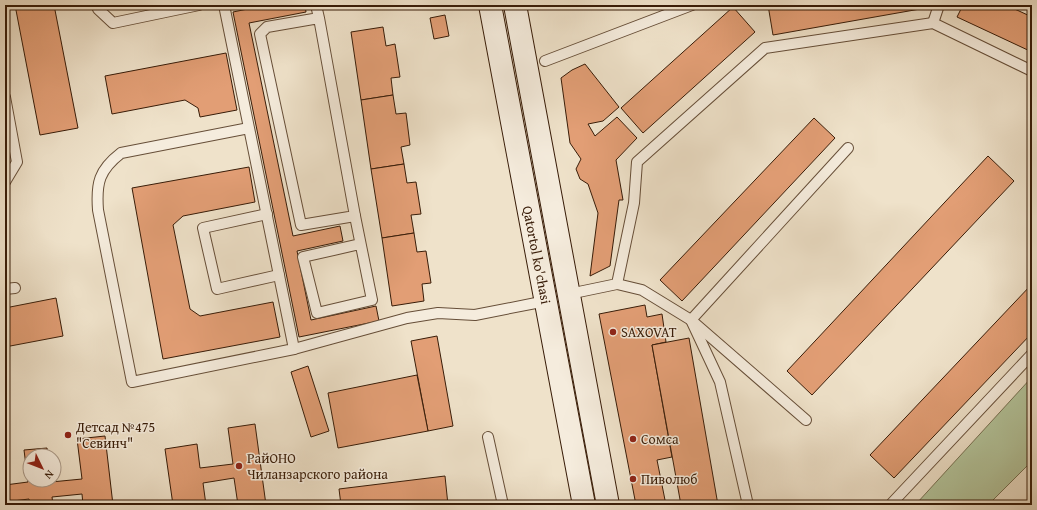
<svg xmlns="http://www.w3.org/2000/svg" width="1037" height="510" viewBox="0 0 1037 510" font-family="'Gentium Book Plus',serif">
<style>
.green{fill:#b3c49b;stroke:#767052}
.building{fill:#e29e75;stroke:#381c08}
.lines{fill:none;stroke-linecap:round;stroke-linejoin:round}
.service-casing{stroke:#664e38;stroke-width:12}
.secondary-casing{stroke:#381c08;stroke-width:24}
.service{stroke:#f5ecdd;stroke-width:10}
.secondary{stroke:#f5ecdd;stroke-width:22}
.poi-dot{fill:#8f2418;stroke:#f5ecdd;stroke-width:1.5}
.labels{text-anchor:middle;stroke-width:3;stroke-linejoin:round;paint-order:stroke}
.street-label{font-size:14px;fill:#381c08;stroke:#f5ecdd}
.poi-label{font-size:14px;fill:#381c08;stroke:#f5ecdd;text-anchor:start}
</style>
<rect width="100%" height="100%" fill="#efe2ca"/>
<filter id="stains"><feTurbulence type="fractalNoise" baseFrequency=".005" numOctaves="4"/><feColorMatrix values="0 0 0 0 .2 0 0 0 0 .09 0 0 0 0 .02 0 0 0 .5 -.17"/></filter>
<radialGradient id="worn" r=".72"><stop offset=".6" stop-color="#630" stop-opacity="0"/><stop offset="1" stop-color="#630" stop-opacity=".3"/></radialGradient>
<!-- green -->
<polygon class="green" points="1032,377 1032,461 988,505 917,505 917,503"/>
<!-- building -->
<g class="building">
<polygon points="15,5 54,5 78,128 40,135"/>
<polygon points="267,5 305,5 306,12 249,23 293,236 340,226 343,241 297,251 311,320 376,306 379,321 299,337 233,12"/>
<polygon points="768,5 920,5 920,9 773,35"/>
<polygon points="963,5 1006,5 1032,17 1032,52 957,17"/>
<polygon points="733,7 755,32 643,133 621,108"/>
<polygon points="445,15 449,36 434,39 430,18"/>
<polygon points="383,27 386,46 395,44 400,77 391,78 393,95 361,100 351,32"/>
<polygon points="226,53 237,110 200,117 198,108 185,100 112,114 105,76"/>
<polygon points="585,64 619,107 603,121 588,124 595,136 617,117 637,138 616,160 623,200 619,200 610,266 590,276 598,213 588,184 580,179 576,169 581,159 570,143 561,78 572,70"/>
<polygon points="393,95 396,114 406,113 410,145 401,147 404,164 371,169 361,100"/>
<polygon points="814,118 835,138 682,301 660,280"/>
<polygon points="988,156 1014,181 812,395 787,371"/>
<polygon points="404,164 407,183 416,182 421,214 411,215 414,233 382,238 371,169"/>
<polygon points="249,167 255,202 183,216 173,225 190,309 200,316 273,302 280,337 163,359 132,188"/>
<polygon points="414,233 417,252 426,251 431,283 422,284 424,301 392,306 382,238"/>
<polygon points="1032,284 1032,333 894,478 870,455"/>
<polygon points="56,298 63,336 5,347 5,308"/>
<polygon points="645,305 647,317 662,314 666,342 652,345 672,457 657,460 666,505 636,505 599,314"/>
<polygon points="437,336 453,426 428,431 411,341"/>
<polygon points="689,338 718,505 681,505 652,345"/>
<polygon points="308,366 329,431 311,437 291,372"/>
<polygon points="417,375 428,431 338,448 328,393"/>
<polygon points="255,424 266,505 238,505 234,478 203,483 206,505 173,505 165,449 197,444 200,468 233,464 228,428"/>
<polygon points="105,436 113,505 83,505 82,494 52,497 53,505 30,505 29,499 5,502 5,485 28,482 24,450 47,448 48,456 30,456 30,480 51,480 51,482 82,479 77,439"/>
<polygon points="445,476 448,505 341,505 339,489"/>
</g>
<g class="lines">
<!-- service casing -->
<g class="service-casing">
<g id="service">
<polyline points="97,5 98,9 113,23 199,5"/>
<path d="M224 5 294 349 132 382 98 210C96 183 99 170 121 153L249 128"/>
<polyline points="316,5 319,18 355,216 301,225 260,34 267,27 319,18"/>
<polyline points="933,23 939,5"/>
<polyline points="545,61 692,5"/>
<polyline points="5,97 17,162 5,182"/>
<polyline points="267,214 203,228 217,289 279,275"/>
<polyline points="355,216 372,300 317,313 303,257 360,244"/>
<polyline points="617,284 642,290 691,320 806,420"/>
<polyline points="5,289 15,288"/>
<polyline points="569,294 617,284 634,203 637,162 765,48 933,23 1032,71"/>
<polyline points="294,349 407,318 438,313 475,315 546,301"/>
<polyline points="488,437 503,505"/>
<polyline points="748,505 720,382 691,320 848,148"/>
<polyline points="893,505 892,503 1032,354"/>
</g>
</g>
<!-- secondary casing -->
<g class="secondary-casing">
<g id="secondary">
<polyline points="490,5 584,505"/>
<polyline points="515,5 608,505"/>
</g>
</g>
<!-- service -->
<use href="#service" class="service"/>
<!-- secondary -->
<use href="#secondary" class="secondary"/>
</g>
<!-- markers -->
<g class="poi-dot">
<circle cx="613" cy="332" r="4"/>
<circle cx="68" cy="435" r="4"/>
<circle cx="633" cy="439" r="4"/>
<circle cx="239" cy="466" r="4"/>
<circle cx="633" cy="479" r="4"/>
</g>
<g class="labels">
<!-- street labels -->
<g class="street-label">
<text transform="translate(537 255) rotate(79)" y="5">Qatortol ko'chasi</text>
</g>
<!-- poi labels -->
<g class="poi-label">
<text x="621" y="337">SAXOVAT</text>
<text x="76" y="432">Детсад №475<tspan x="76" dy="16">"Севинч"</tspan></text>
<text x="641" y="444">Сомса</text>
<text x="247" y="463">РайОНО<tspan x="247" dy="16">Чиланзарского района</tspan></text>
<text x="641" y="484">Пиволюб</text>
</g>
</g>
<!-- margin -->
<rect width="1037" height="510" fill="none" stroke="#efe2ca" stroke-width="20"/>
<rect x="6" y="6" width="1025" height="498" fill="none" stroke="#381c08" stroke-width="2"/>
<rect x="10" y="10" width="1017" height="490" fill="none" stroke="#381c08"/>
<!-- north arrow -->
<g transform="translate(42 468) rotate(133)"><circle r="19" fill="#f5ecdd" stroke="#a99988"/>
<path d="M0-3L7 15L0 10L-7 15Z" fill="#8f2418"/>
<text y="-6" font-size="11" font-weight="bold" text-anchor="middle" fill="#381c08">N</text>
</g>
<rect width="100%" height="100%" filter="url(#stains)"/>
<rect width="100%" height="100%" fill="url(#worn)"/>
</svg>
